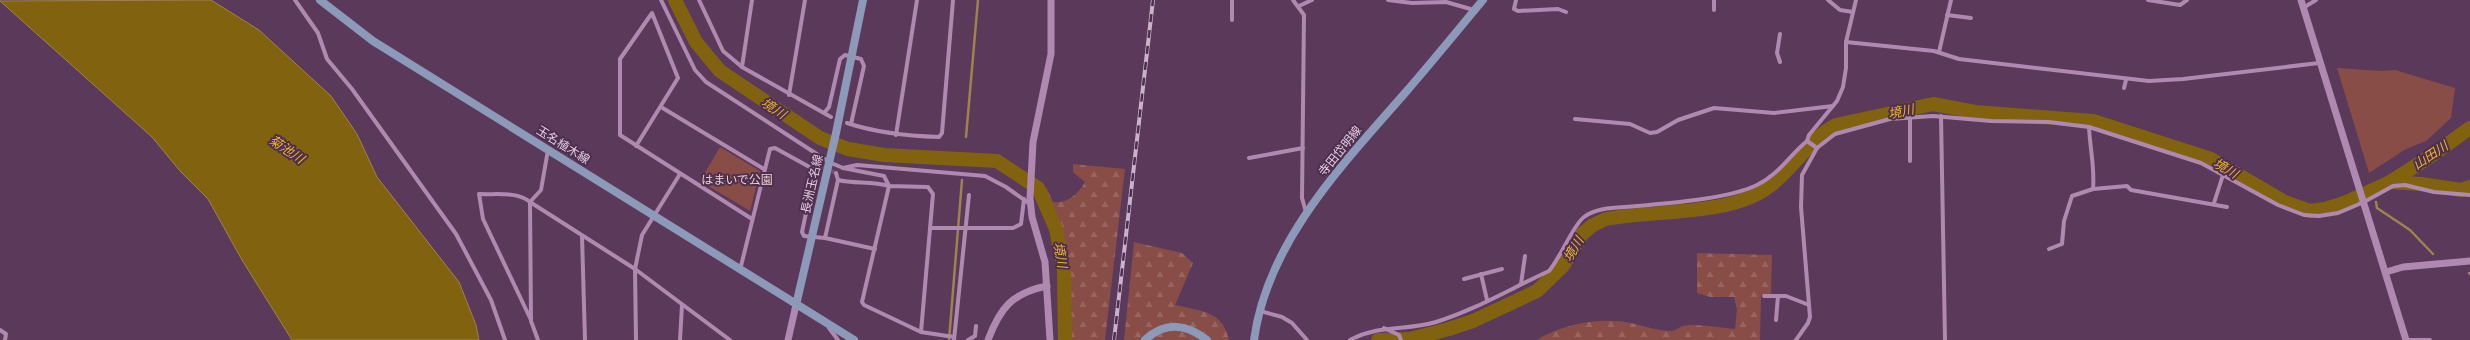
<svg xmlns="http://www.w3.org/2000/svg" width="2470" height="340" viewBox="0 0 2470 340" font-family="'Titillium Web','Noto Sans JP',sans-serif">
<style>
.forest{fill:url(#forest-firs)}
.park{fill:#884d47}
.water{fill:#81630f;stroke:#9e834e}
.lines{fill:none;stroke-linecap:round;stroke-linejoin:round}
.stream{stroke:#9e834e;stroke-width:2.5}
.river{stroke:#81630f;stroke-width:14}
.minor-tunnel{stroke:#6e4f6e;stroke-width:4;stroke-dasharray:4 2;stroke-linecap:butt}
.minor{stroke:#af89af;stroke-width:4}
.tertiary{stroke:#af89af;stroke-width:7}
.secondary{stroke:#8d99b8;stroke-width:8}
.rail-casing{stroke:#c9b3c9;stroke-width:4}
.rail{stroke:#4f2e4f;stroke-width:2.5;stroke-dasharray:8;stroke-linecap:butt}
.labels{text-anchor:middle;stroke-width:4;stroke-linejoin:round;paint-order:stroke}
.street-label{font-size:12px;fill:#e1cde0;stroke:#4f2e4f}
.park-label{font-size:12px;fill:#edd2cf;stroke:#4f2e4f}
.water-label{font-size:13px;font-style:italic;fill:#e9b625;stroke:#4f2e4f}
</style>
<defs>
<pattern id="forest-firs" width="22" height="20" patternUnits="userSpaceOnUse"><rect width="22" height="20" fill="#884d47"/><path d="M5 1l3.5 6h-7zM16 11l3.5 6h-7z" fill="#986561"/></pattern>
</defs>
<rect width="100%" height="100%" fill="#5a395a"/>
<!-- forest -->
<g class="forest">
<path d="M1073 164 1125 169 1105 340H1065L1064 271 1056 229 1038 188 1046 187 1053 202C1066 204 1079 194 1085 182L1073 172Z"/>
<path d="M1134 242 1182 253 1193 263 1175 305C1201 311 1223 311 1229 340H1124Z"/>
<path d="M1697 253 1772 255 1771 294 1761 295 1760 340H1537C1563 324 1600 317 1631 323 1644 326 1658 331 1672 331 1677 330 1679 327 1683 326 1696 323 1721 328 1735 329L1737 309 1734 297H1710L1697 293Z"/>
</g>
<!-- park -->
<g class="park">
<polygon points="2337,68 2382,71 2395,70 2455,88 2451,118 2426,141 2406,149 2369,173"/>
<polygon points="720,147 760,171 750,211 700,181"/>
</g>
<!-- water -->
<polygon class="water" points="211,0 259,30 331,96 357,134 377,177 459,282 476,325 479,340 292,340 242,260 208,199 180,171 152,137 0,1"/>
<g class="lines">
<!-- stream -->
<g class="stream">
<polyline points="966,137 978,0"/>
<polyline points="2370,190 2371,193"/>
<polyline points="2376,202 2377,208 2410,230 2433,254"/>
<polyline points="2469,273 2470,274"/>
<polyline points="949,340 962,180"/>
</g>
<!-- river -->
<g class="river">
<polyline points="675,0 696,42 720,71 820,138 848,149 884,155 997,161 1038,188 1056,229 1064,271 1065,340"/>
<polyline points="2390,182 2431,156 2470,128"/>
<path d="M1378 340 1410 339 1449 329 1473 321 1537 291 1563 266 1582 234 1593 225 1606 219C1652 210 1728 216 1767 188 1792 171 1809 139 1836 125L1933 104 1975 112 2093 121 2211 159 2285 202 2310 211 2325 209 2344 203 2390 182 2421 184 2461 190 2470 187"/>
</g>
<!-- minor-tunnel -->
<polyline class="minor-tunnel" points="820,167 836,173"/>
<!-- minor -->
<g class="minor">
<polyline points="295,0 318,33 327,59 352,89 456,234 491,300 505,340"/>
<polyline points="661,0 695,70 706,82 829,162 843,168 857,165 985,176 1006,187 1030,204"/>
<polyline points="699,0 723,51 742,67 831,117"/>
<polyline points="1232,0 1232,20"/>
<polyline points="1293,0 1304,15 1302,198 1306,212"/>
<polyline points="1388,0 1412,3 1446,2 1474,10"/>
<polyline points="1516,0 1514,9 1518,11 1558,9 1566,12"/>
<polyline points="1714,0 1714,10"/>
<polyline points="1828,0 1840,10 1853,12"/>
<polyline points="2148,0 2180,5 2187,0"/>
<polyline points="1299,6 1312,0"/>
<polyline points="2303,8 2316,0"/>
<polyline points="1947,15 1971,18"/>
<polyline points="1780,34 1777,53 1780,62"/>
<polyline points="1846,42 1934,51 1959,59 2149,81 2183,79 2319,63"/>
<polyline points="1939,52 1951,0"/>
<polyline points="742,67 752,0"/>
<polyline points="2124,88 2126,80"/>
<polyline points="789,95 805,0"/>
<polyline points="661,107 764,169"/>
<polyline points="824,113 829,107 840,59 845,55 861,59 864,66 851,124"/>
<polyline points="1910,116 1910,161"/>
<polyline points="1941,116 1945,340"/>
<polyline points="1575,119 1630,124 1650,133 1657,132 1678,120 1714,108 1774,113 1833,106"/>
<path d="M847 123C877 133 907 136 939 137L942 133 953 0"/>
<path d="M2089 127C2090 149 2095 168 2093 189"/>
<polyline points="896,135 917,0"/>
<polyline points="1807,141 1817,148"/>
<polyline points="636,146 678,78 652,13 620,59 620,135 752,219"/>
<polyline points="1249,158 1303,148"/>
<polyline points="820,167 815,170 802,232 804,236 825,238 838,180 836,173"/>
<path d="M838 180C854 184 872 181 889 186L928 187 933 194 921 332 864 305 862 302 889 186 884 176 843 168"/>
<polyline points="2214,203 2223,175"/>
<polyline points="931,228 1013,228 1021,224 1024,199"/>
<polyline points="582,236 585,340"/>
<polyline points="825,238 875,249"/>
<polyline points="2049,249 2062,244 2064,221 2072,196 2093,189 2127,186 2131,190 2227,207"/>
<polyline points="740,270 770,149 775,148 815,170"/>
<polyline points="1481,274 1487,300"/>
<polyline points="1464,279 1502,269"/>
<polyline points="1521,284 1525,256"/>
<polyline points="1764,296 1786,296 1809,305"/>
<polyline points="1260,311 1282,317 1292,323 1307,340"/>
<path d="M531 320 483 219 479 194C495 195 517 191 530 202L541 190 548 150"/>
<polyline points="1776,320 1778,296"/>
<polyline points="829,328 838,340"/>
<polyline points="1384,328 1399,335 1401,340"/>
<polyline points="0,330 6,334 5,340"/>
<polyline points="921,332 954,337"/>
<polyline points="538,340 531,321 530,202 635,269 730,340"/>
<polyline points="636,340 635,269 642,235 680,174"/>
<polyline points="680,340 682,305"/>
<polyline points="954,340 969,195"/>
<polyline points="968,340 975,336 976,326"/>
<path d="M1350 340C1381 324 1405 331 1436 322 1475 310 1512 288 1549 271 1561 257 1573 225 1584 217 1598 206 1621 208 1637 206 1670 203 1728 199 1757 185 1778 175 1790 155 1807 141L1809 135 1837 101 1843 87 1846 68V42L1856 0"/>
<polyline points="1796,340 1808,323 1810,317 1801,207 1802,175 1817,148 1835,134 1890,119 1933,116 1991,121 2049,122 2089,127 2201,163 2278,205 2304,215 2319,216 2338,213 2364,202 2393,186 2405,185 2434,192 2470,195"/>
<polyline points="2406,340 2430,340"/>
</g>
<!-- tertiary -->
<g class="tertiary">
<polyline points="2301,0 2406,340"/>
<polyline points="2386,272 2403,267 2470,261"/>
<polyline points="788,340 796,305"/>
<path d="M988 340C1000 308 1012 293 1047 286"/>
<polyline points="1050,340 1045,262 1032,217 1030,198 1033,142 1051,54 1051,0"/>
</g>
<!-- secondary -->
<g class="secondary">
<polyline points="320,0 373,41 854,340"/>
<polyline points="796,305 836,133 863,0"/>
<path d="M1145 340C1165 321 1187 324 1207 340"/>
<path d="M1254 340C1267 242 1343 164 1405 93 1432 62 1457 31 1483 0"/>
</g>
<!-- rail casing -->
<g class="rail-casing">
<polyline id="rail" points="1114,340 1153,0"/>
</g>
<!-- rail -->
<use href="#rail" class="rail"/>
</g>
<g class="labels">
<!-- street labels -->
<g class="street-label">
<text transform="translate(563 145) rotate(32)" y="4">玉名植木線</text>
<text transform="translate(1340 151) rotate(-51)" y="4">寺田岱明線</text>
<text transform="translate(812 184) rotate(-77)" y="4">長洲玉名線</text>
</g>
<!-- park labels -->
<g class="park-label">
<text x="737" y="184">はまいで公園</text>
</g>
<!-- water labels -->
<g class="water-label">
<text transform="translate(774 108) rotate(33)" y="5">境川</text>
<text transform="translate(1901 111) rotate(-12)" y="5">境川</text>
<text transform="translate(287 149) rotate(34)" y="5">菊池川</text>
<text transform="translate(2430 155) rotate(-34)" y="5">山田川</text>
<text transform="translate(2226 168) rotate(30)" y="5">境川</text>
<text transform="translate(1573 249) rotate(-59)" y="5">境川</text>
<text transform="translate(1061 255) rotate(80)" y="5">境川</text>
</g>
</g>
</svg>
